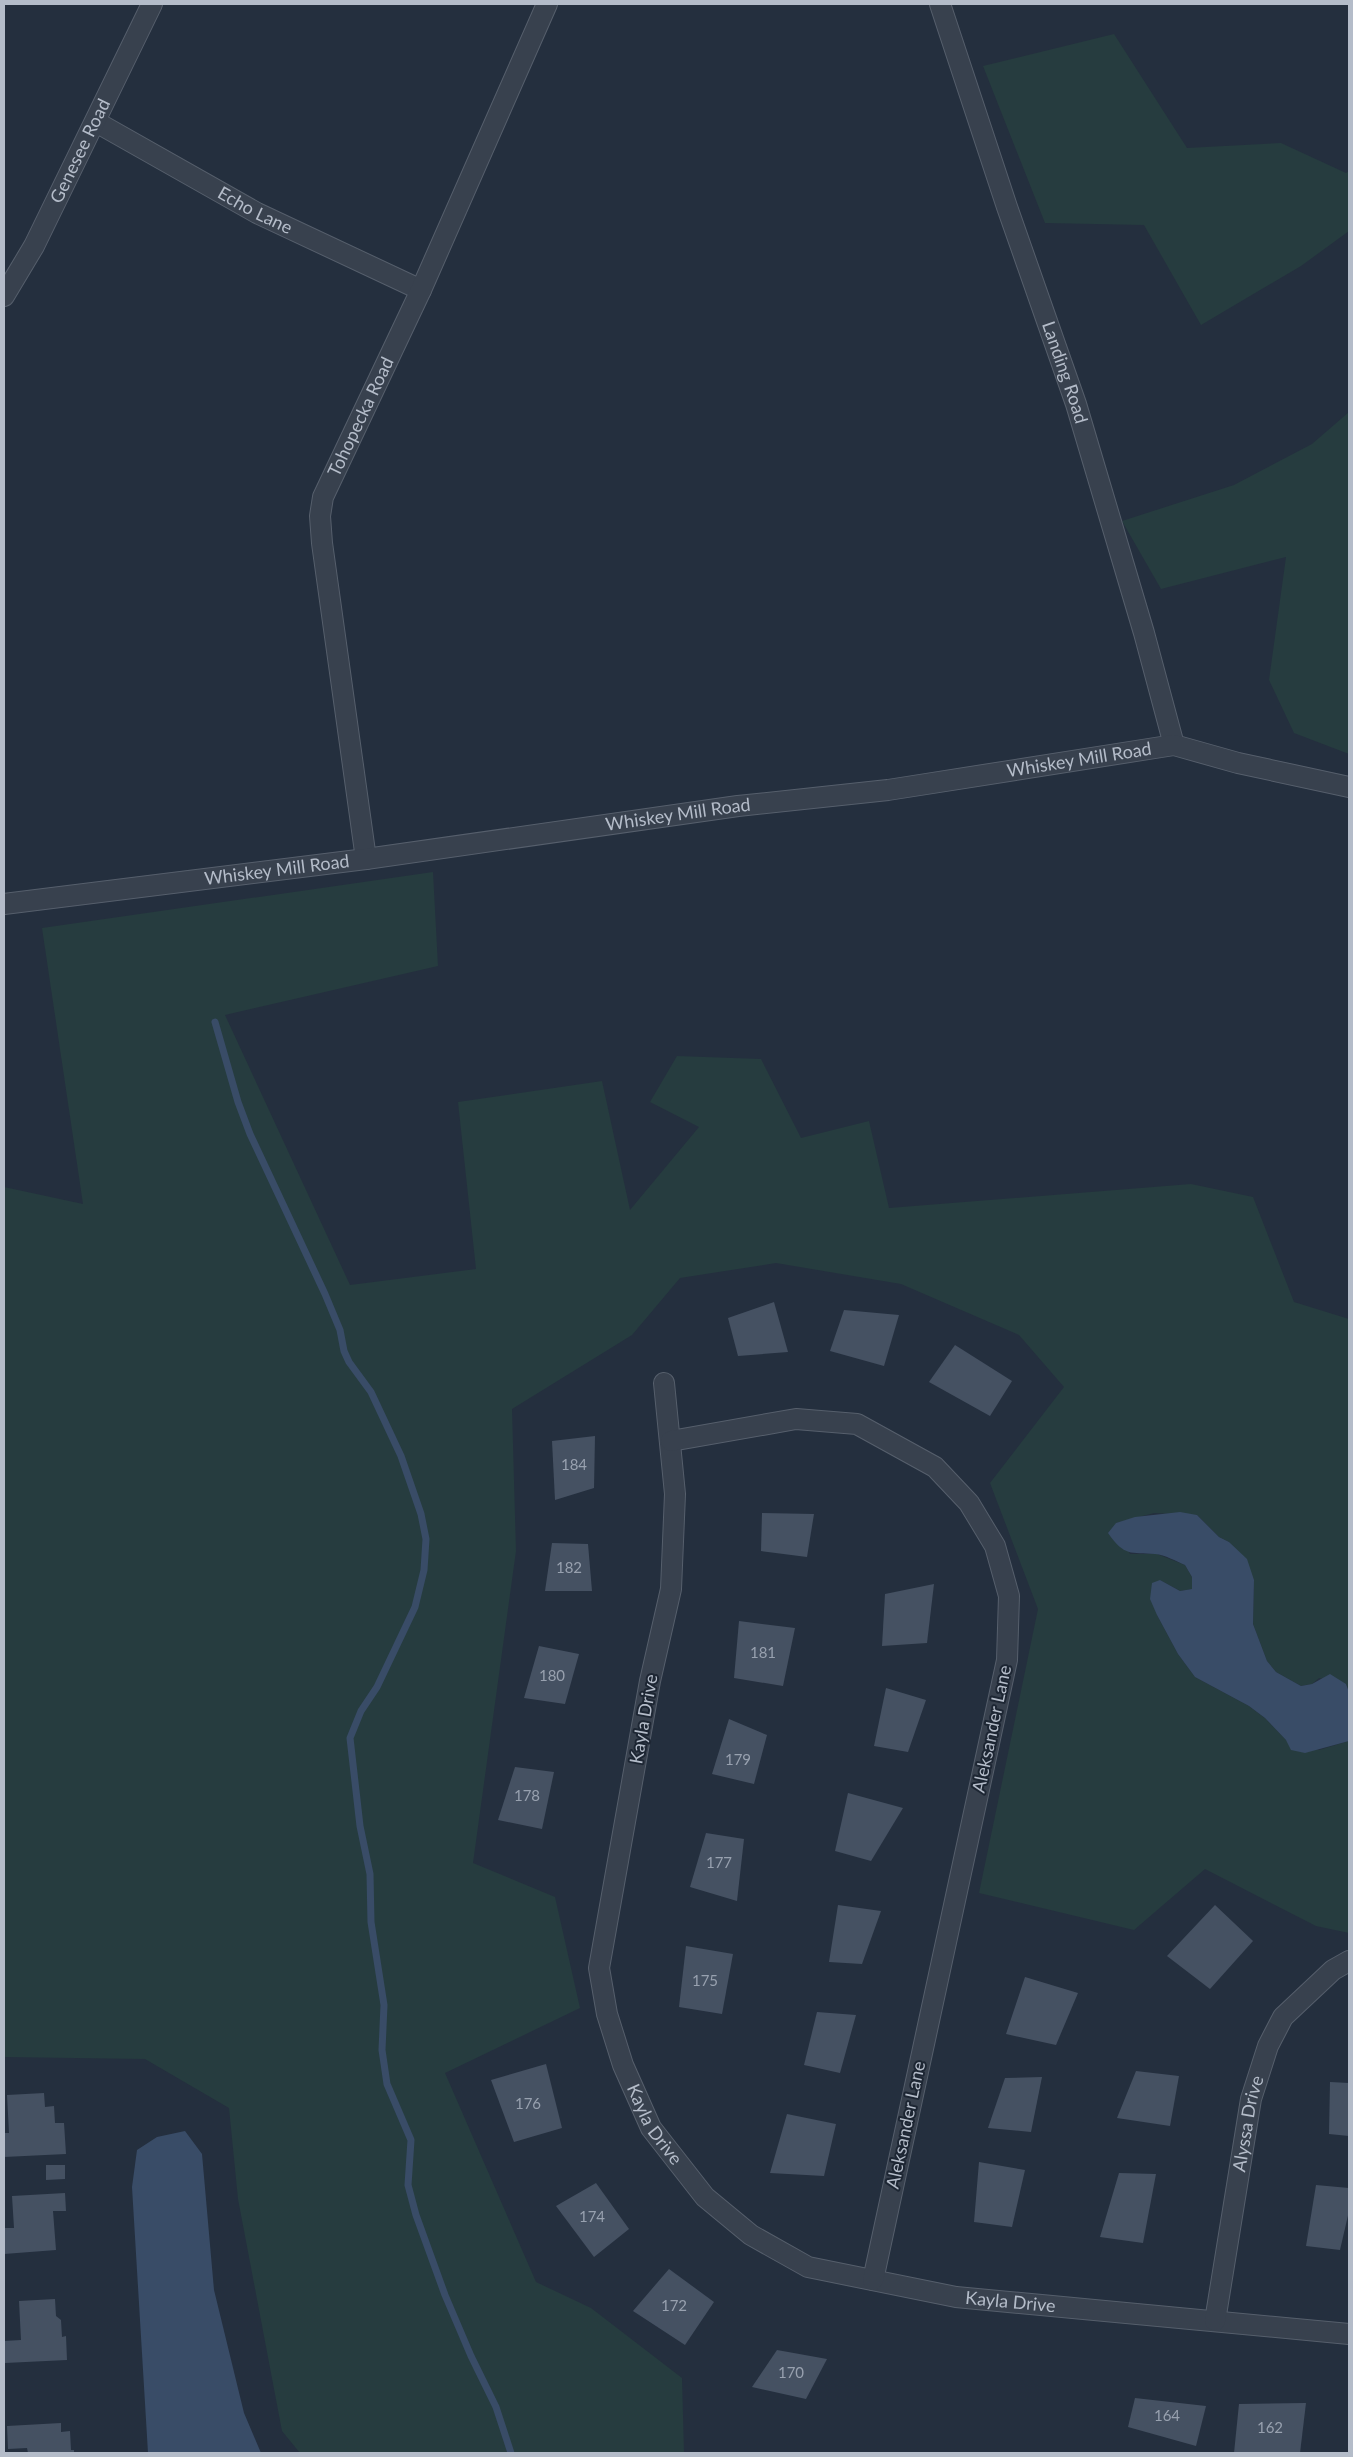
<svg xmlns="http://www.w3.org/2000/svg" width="1353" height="2457" viewBox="0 0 1353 2457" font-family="Lato,sans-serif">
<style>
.green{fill:#263c3f}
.water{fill:#394c67}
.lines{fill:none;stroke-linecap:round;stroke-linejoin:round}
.stream{stroke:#394c67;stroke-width:7}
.building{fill:#455162}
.street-casing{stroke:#565f6c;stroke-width:22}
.street{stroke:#38414e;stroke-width:20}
.labels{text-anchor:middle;stroke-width:4;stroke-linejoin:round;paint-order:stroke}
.number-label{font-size:15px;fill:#98a1af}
.street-label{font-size:18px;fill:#b4bcc9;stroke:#1d2633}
</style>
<rect width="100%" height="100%" fill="#242f3e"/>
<!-- green -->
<g class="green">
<polygon points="1114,34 1187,148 1281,143 1346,173 1349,171 1349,231 1301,266 1201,325 1144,225 1045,223 983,66"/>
<polygon points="1349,412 1349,754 1294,733 1269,680 1286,557 1161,589 1122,521 1234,485 1312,444"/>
<polygon points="433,872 438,966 225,1015 350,1285 476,1269 458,1102 602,1081 630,1210 699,1127 650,1102 677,1056 761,1059 801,1138 869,1121 889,1208 1191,1184 1253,1197 1294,1302 1349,1319 1349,1692 1346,1684 1319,1678 1312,1684 1301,1686 1276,1672 1267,1661 1253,1624 1254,1580 1229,1542 1219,1537 1197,1515 1154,1513 1116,1523 1130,1554 1157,1554 1185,1565 1192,1577 1192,1589 1180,1591 1160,1580 1157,1615 1178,1654 1195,1677 1249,1706 1265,1718 1286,1740 1319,1750 1349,1741 1349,1933 1316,1926 1205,1869 1134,1930 979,1893 1038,1609 990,1483 1064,1387 1019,1335 901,1284 776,1263 680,1278 632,1335 512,1409 516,1551 473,1863 555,1897 580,2008 445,2073 536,2282 591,2308 682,2378 684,2453 300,2453 282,2431 238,2199 229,2108 145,2059 4,2057 4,1187 83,1204 42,928"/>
</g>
<!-- water -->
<g class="water">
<path d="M1180 1512 1197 1515 1219 1537 1229 1542 1247 1559 1254 1580 1253 1624 1267 1661 1276 1672 1301 1686 1312 1684 1330 1674 1346 1684 1349 1692V1741L1305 1753 1291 1750 1286 1740 1265 1718 1249 1706 1195 1677 1178 1654 1157 1615 1150 1599 1152 1583 1160 1580 1180 1591 1192 1589V1577L1185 1565C1176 1561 1165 1555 1155 1554 1130 1552 1125 1557 1108 1533L1116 1523 1135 1517Z"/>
<polygon points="185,2131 202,2154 214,2290 244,2413 261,2453 148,2453 132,2187 137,2150 157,2137"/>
</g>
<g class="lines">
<!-- stream -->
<polyline class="stream" points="215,1022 238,1102 250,1134 325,1294 340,1330 344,1351 349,1362 371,1392 401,1456 421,1514 426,1539 424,1570 415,1607 377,1687 361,1711 350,1738 360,1826 370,1874 371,1922 384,2005 382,2050 387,2084 411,2140 408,2185 416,2215 445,2295 471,2356 496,2407 511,2453"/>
</g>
<!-- building -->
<g class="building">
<polygon points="774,1302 788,1352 738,1356 728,1318"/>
<polygon points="844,1310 899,1315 884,1366 830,1351"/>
<polygon points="955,1345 1012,1381 990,1416 929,1382"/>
<polygon points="595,1436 594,1488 555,1500 552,1441"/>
<polygon points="762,1513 814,1514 807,1557 761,1551"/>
<polygon points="552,1543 588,1544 592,1591 545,1591"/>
<polygon points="934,1584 927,1643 882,1646 885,1594"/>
<polygon points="739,1621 795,1628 783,1686 734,1678"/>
<polygon points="539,1646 579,1654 565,1704 524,1698"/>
<polygon points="886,1688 926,1700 908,1752 874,1746"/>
<polygon points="729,1719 767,1735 754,1784 712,1774"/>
<polygon points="515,1767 554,1772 542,1829 498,1820"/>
<polygon points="848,1793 903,1808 871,1861 835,1851"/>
<polygon points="706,1833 744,1839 737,1901 690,1887"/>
<polygon points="838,1905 881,1911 862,1964 829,1962"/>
<polygon points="1215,1905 1253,1941 1210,1989 1167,1956"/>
<polygon points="686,1946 733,1954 722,2014 679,2007"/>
<polygon points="1025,1977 1078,1993 1056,2045 1006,2034"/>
<polygon points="817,2012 856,2015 840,2073 804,2065"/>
<polygon points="546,2064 562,2128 514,2142 491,2080"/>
<polygon points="1136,2071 1179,2076 1170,2126 1117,2118"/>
<polygon points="1042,2077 1031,2132 988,2128 1005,2078"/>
<polygon points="1330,2082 1349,2083 1349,2136 1329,2134"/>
<polygon points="44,2093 45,2107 54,2106 55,2123 64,2123 66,2154 4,2157 4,2133 9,2133 7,2095"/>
<polygon points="787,2114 836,2124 824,2176 770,2173"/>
<polygon points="979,2162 1025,2170 1012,2227 974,2222"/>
<polygon points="46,2165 65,2165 65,2179 46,2180"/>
<polygon points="1119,2173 1156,2174 1143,2243 1100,2237"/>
<polygon points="596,2183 629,2229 594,2257 556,2206"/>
<polygon points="1316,2185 1349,2188 1349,2211 1340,2250 1306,2246"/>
<polygon points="65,2193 66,2211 53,2211 56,2250 4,2254 4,2228 14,2228 12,2196"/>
<polygon points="669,2269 714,2302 685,2345 633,2311"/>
<polygon points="55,2299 56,2316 61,2320 62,2337 66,2336 67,2360 5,2363 4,2341 21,2340 19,2301"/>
<polygon points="777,2350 827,2359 806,2399 752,2387"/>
<polygon points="1135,2398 1206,2406 1196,2446 1128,2427"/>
<polygon points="1306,2403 1300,2453 1234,2453 1239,2404"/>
<polygon points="61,2423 61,2432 70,2431 71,2450 74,2450 74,2453 28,2453 27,2448 8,2449 7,2426"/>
</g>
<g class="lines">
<!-- street casing -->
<g class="street-casing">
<g id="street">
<path id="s1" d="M940 4 1007 207 1076 404 1144 633 1174 745"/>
<path id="s2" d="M96 122 257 213 421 290"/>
<path id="s3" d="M4 296 34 246 152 4"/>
<path id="s4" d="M366 859 322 543 320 516 323 497 421 290 547 4"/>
<path id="s5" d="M4 904 366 859 738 806 888 790 1174 745 1238 763 1349 787"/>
<path id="s6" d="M664 1383 675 1494 671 1589 650 1681 599 1968 607 2014 623 2065 651 2128 705 2197 751 2235 808 2267 956 2297 1349 2334"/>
<polyline points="671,1441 796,1419 857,1424 935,1467 969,1503 995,1546 1009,1596 1007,1660 873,2280"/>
<path id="s7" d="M1215 2321 1251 2099 1268 2046 1283 2017 1333 1970 1349 1961"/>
</g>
</g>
<!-- street -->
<use href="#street" class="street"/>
</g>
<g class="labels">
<!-- number labels -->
<g class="number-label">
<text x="574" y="1470">184</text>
<text x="569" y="1573">182</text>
<text x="763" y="1658">181</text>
<text x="552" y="1681">180</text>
<text x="738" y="1765">179</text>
<text x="527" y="1801">178</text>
<text x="719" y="1868">177</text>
<text x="705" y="1986">175</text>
<text x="528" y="2109">176</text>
<text x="592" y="2222">174</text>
<text x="674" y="2311">172</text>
<text x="791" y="2378">170</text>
<text x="1167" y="2421">164</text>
<text x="1270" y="2433">162</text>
</g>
<!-- street labels -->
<g class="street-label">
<text dy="6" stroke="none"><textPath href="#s3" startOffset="164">Genesee Road</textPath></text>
<text dy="6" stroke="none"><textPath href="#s2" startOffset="182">Echo Lane</textPath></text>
<text dy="6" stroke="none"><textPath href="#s1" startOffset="389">Landing Road</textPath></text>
<text dy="6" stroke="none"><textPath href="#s4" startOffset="454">Tohopecka Road</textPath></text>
<text dy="6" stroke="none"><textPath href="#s5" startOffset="1085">Whiskey Mill Road</textPath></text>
<text dy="6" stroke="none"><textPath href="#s5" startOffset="680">Whiskey Mill Road</textPath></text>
<text dy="6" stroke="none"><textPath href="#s5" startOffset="275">Whiskey Mill Road</textPath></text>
<text transform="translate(644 1719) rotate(-80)" y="6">Kayla Drive</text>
<text transform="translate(992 1729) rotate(-78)" y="6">Aleksander Lane</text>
<text dy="6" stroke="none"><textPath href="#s6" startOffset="760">Kayla Drive</textPath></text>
<text dy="6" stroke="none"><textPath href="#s7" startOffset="200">Alyssa Drive</textPath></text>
<text transform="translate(906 2125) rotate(-78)" y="6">Aleksander Lane</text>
<text dy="6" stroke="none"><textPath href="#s6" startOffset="1180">Kayla Drive</textPath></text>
</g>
</g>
<!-- border -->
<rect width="1353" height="2457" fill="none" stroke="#b4bcc9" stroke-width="10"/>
</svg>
